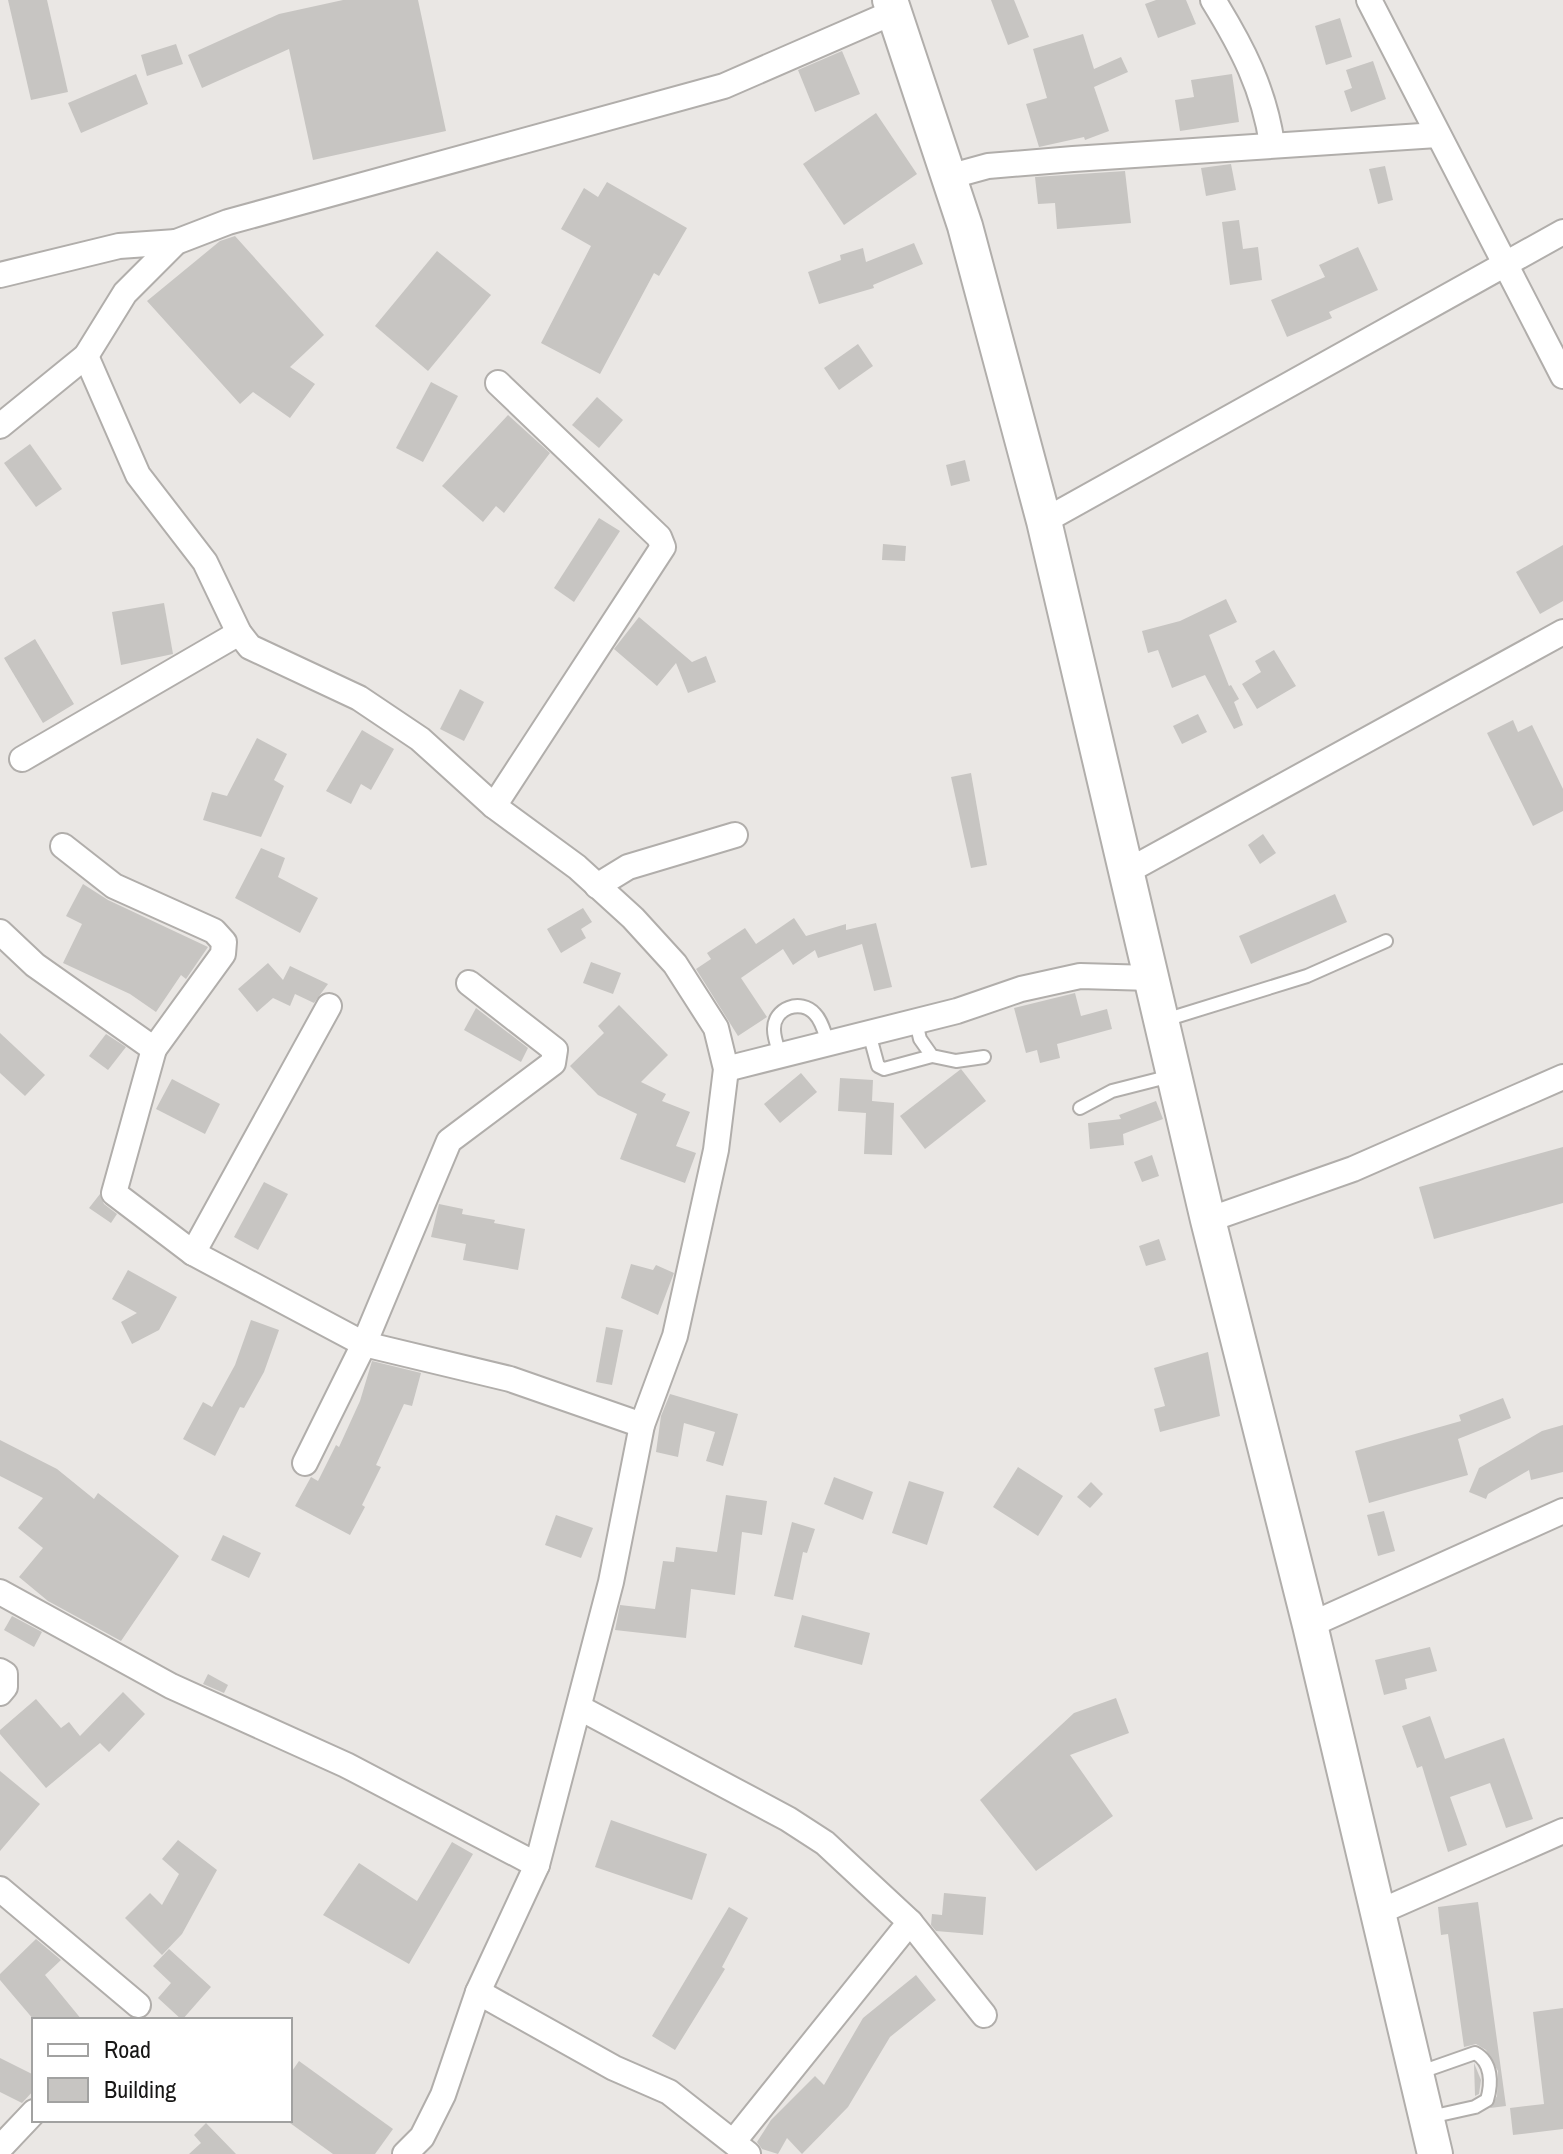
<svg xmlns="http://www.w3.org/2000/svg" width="1563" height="2154" viewBox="0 0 1563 2154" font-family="'Archivo Narrow',sans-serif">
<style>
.building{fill:#c7c5c2}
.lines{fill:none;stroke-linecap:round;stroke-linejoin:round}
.service-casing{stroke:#b1aeab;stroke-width:16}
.minor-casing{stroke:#b1aeab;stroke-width:28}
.secondary-casing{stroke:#b1aeab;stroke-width:38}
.service{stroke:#fff;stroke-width:12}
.minor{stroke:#fff;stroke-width:24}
.secondary{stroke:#fff;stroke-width:34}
</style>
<rect width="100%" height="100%" fill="#eae7e4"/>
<!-- building -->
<g class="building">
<polygon points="8,0 47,0 68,92 31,100"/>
<polygon points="343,0 418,0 446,131 313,160 289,49 202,88 188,55 279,14"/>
<polygon points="991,0 1014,0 1029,37 1008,45"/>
<polygon points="1156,0 1186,0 1196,24 1158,38 1145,4"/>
<polygon points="1340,18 1352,57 1326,65 1315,26"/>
<polygon points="1083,34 1094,69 1121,57 1128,72 1094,87 1109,131 1085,140 1084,137 1039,147 1026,104 1047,98 1033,49"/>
<polygon points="176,44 183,64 147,76 141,55"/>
<polygon points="842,51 860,94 815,112 798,70"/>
<polygon points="1373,61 1386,99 1351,112 1344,91 1352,88 1346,70"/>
<polygon points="136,74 148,104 81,133 68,103"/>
<polygon points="1232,74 1239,122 1180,131 1175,100 1194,97 1191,80"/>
<polygon points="876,113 917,174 844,225 803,164"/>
<polygon points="1231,164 1236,190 1206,196 1201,168"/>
<polygon points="1385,166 1393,200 1378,204 1369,169"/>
<polygon points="1125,171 1131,223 1057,229 1055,203 1038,204 1035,177"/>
<polygon points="607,182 687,228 659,276 654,273 600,374 541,343 591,246 561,229 584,188 598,197"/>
<polygon points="1239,220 1243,249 1258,247 1262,280 1230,285 1222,222"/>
<polygon points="235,236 324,335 290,367 315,384 290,418 253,392 240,404 147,301 220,241"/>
<polygon points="914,243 923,264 873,285 874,288 819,304 808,272 841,260 840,255 863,248 866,262"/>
<polygon points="1358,247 1378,290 1329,312 1332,318 1287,337 1271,300 1325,277 1319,265"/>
<polygon points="437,251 491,295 428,371 375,326"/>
<polygon points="858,344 873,366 839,390 824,368"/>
<polygon points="431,382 458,396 423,462 396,448"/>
<polygon points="597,397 623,420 599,448 572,425"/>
<polygon points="508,415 550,453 504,513 496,506 483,522 442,486"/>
<polygon points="30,444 62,489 36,507 4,463"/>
<polygon points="965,460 970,481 951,486 946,465"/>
<polygon points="599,518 620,531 574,602 554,588"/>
<polygon points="883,544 906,546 905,561 882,560"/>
<polygon points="1563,545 1563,601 1540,614 1516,572"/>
<polygon points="1226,599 1237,622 1209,635 1229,686 1231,685 1239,699 1234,702 1243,725 1234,729 1205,675 1172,688 1158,650 1148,653 1142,631 1180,621"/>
<polygon points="164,603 173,654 121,665 112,612"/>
<polygon points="639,617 692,662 706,656 716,682 688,693 676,663 657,686 614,649"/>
<polygon points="35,639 74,704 43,723 4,658"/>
<polygon points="1274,650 1296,686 1257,709 1242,684 1261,672 1255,661"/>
<polygon points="460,689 484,702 464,741 440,729"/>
<polygon points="1198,714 1207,732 1182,744 1173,726"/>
<polygon points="1513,720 1518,732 1532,725 1563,789 1563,811 1533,826 1487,733"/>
<polygon points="362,730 394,749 371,790 361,784 351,804 326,791"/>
<polygon points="257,738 287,754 274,780 284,786 261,837 203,820 212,792 227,796"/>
<polygon points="971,773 987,865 971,868 951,777"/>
<polygon points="1263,834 1276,853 1260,864 1248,845"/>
<polygon points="261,848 285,858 278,877 318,898 300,933 235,898"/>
<polygon points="83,884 108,900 208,947 186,979 181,975 156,1012 130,994 63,963 82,924 66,916"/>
<polygon points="1335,894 1347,922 1251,964 1239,936"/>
<polygon points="583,908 592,922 581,929 586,938 561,953 547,929"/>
<polygon points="794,918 806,936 846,924 846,930 876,923 892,987 874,991 862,944 818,958 815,950 793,965 783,949 741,978 767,1017 738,1036 696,969 711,959 707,953 745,928 756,944"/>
<polygon points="591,962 621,973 613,994 583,983"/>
<polygon points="268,963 283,980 290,966 328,984 314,1003 295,994 290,1006 273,998 257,1012 238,989"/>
<polygon points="1075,993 1081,1016 1107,1009 1112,1029 1057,1044 1060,1058 1040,1063 1037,1050 1026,1053 1014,1008"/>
<polygon points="619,1005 668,1055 641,1082 666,1094 662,1101 690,1112 676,1146 696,1153 685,1183 620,1159 637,1114 598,1095 570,1066 604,1033 598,1026"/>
<polygon points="476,1008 528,1048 521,1062 464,1030"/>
<polygon points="0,1033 45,1075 25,1096 0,1073"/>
<polygon points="106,1034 126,1047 108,1070 89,1056"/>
<polygon points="961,1069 986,1101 925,1149 900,1116"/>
<polygon points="801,1073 817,1092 780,1123 764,1104"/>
<polygon points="840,1078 873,1080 872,1101 894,1103 892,1155 864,1154 866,1113 838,1111"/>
<polygon points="172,1079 220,1104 205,1134 156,1109"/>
<polygon points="1156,1101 1163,1119 1123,1134 1124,1145 1090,1149 1088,1123 1121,1119 1119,1115"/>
<polygon points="1563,1147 1563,1203 1434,1239 1419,1187"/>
<polygon points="1152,1155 1159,1176 1142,1182 1134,1162"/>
<polygon points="264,1182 288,1194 258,1250 234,1237"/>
<polygon points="100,1194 104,1204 117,1214 111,1223 89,1208"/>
<polygon points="439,1204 463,1209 462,1214 495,1220 494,1223 525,1229 518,1270 463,1260 466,1244 431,1237"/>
<polygon points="1159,1239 1166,1260 1146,1266 1139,1246"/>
<polygon points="631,1264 653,1270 656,1265 674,1273 658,1315 621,1298"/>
<polygon points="128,1270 177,1297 159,1330 132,1344 121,1322 137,1313 112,1299"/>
<polygon points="251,1320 279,1330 264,1372 244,1408 240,1407 215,1456 183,1439 203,1402 212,1407 235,1365"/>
<polygon points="606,1327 623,1330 612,1385 596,1382"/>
<polygon points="1208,1352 1220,1416 1160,1432 1154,1409 1165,1406 1154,1368"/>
<polygon points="372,1361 421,1373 412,1406 404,1404 376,1465 381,1467 362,1505 365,1507 350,1535 295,1506 311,1477 318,1481 336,1445 339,1447 360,1401"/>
<polygon points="670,1394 738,1414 723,1466 706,1461 715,1432 684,1423 678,1457 656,1452 661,1416"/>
<polygon points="1503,1398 1511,1418 1458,1439 1468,1475 1369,1503 1355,1451 1461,1421 1459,1415"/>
<polygon points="1563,1425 1563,1472 1531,1480 1529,1470 1488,1494 1486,1499 1469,1492 1479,1468 1542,1431"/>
<polygon points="0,1440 57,1469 94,1499 98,1493 179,1556 121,1641 48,1601 19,1577 43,1548 18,1528 43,1498 0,1476"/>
<polygon points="1018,1467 1063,1496 1038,1536 993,1507"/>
<polygon points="834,1477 873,1492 863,1520 824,1504"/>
<polygon points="909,1481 944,1492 927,1545 892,1533"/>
<polygon points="1091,1482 1103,1494 1090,1508 1077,1497"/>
<polygon points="726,1495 767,1501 762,1535 742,1532 735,1595 691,1589 686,1638 615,1630 620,1605 655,1609 663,1561 674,1562 676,1547 717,1552"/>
<polygon points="1384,1511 1395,1551 1378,1556 1367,1515"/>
<polygon points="556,1515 593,1528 581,1558 545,1545"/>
<polygon points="792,1522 815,1529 807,1553 803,1552 793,1600 774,1596"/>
<polygon points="223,1535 261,1553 249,1578 211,1560"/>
<polygon points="802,1615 870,1633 862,1665 794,1647"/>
<polygon points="12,1616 42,1632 34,1647 4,1630"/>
<polygon points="1430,1647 1437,1671 1405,1679 1407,1689 1384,1695 1375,1660"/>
<polygon points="208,1674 228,1685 224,1693 203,1684"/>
<polygon points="123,1692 145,1714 109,1752 100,1743 46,1788 0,1734 0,1730 36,1699 61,1728 69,1722 80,1736"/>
<polygon points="1116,1698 1129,1733 1070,1755 1113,1816 1036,1871 980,1800 1074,1713"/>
<polygon points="1430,1716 1445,1759 1504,1738 1533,1819 1506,1828 1490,1783 1450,1797 1467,1845 1448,1852 1422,1766 1417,1768 1402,1726"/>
<polygon points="0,1771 40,1804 0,1851"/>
<polygon points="611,1820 707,1854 692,1900 595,1867"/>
<polygon points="178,1840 217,1870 182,1934 162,1955 125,1918 150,1893 162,1905 179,1874 162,1859"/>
<polygon points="452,1842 473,1854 409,1964 323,1915 359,1863 417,1901"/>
<polygon points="944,1893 986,1897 983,1935 936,1931 931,1925 932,1914 942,1915"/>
<polygon points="1478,1902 1506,2106 1490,2108 1497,2096 1498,2071 1486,2050 1476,2044 1464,2047 1448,1934 1441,1935 1438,1907"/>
<polygon points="729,1907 748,1918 722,1967 725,1969 675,2050 652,2036"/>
<polygon points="36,1939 61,1960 45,1975 82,2020 34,2020 0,1980 0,1974"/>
<polygon points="169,1949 211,1987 182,2020 158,1998 171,1983 153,1966"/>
<polygon points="916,1975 936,2000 890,2037 848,2107 802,2154 787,2138 778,2154 762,2149 757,2142 771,2120 815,2076 824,2085 863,2018"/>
<polygon points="1563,2008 1563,2129 1513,2135 1510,2108 1544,2104 1533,2012"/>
<polygon points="0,2058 34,2075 34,2090 22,2103 0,2092"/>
<polygon points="299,2061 393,2129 375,2154 333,2154 290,2123 290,2074"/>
<polygon points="1474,2063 1481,2080 1479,2094 1475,2096"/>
<polygon points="206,2123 236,2154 189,2154 201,2143 194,2135"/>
</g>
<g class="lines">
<!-- service casing -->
<g class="service-casing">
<g id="service">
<polyline points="1165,1020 1307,976 1386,941"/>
<polyline points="916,1022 920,1039 932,1056 956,1061 984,1057"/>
<polyline points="869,1033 878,1066 884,1069 932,1056"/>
<path d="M780 1055C778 1048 774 1038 774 1030 773 1008 801 998 815 1014 822 1021 825 1034 828 1043"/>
<polyline points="1080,1108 1112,1091 1171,1076"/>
<path d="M1418 2073 1475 2053C1492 2062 1492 2083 1487 2100L1475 2107 1430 2117"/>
</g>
</g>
<!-- minor casing -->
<g class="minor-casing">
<g id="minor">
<path d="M1213 0C1242 47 1264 89 1272 144"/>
<polyline points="1369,0 1563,376"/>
<polyline points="948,177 988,166 1073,159 1437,135"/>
<polyline points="0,275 119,246 176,242"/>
<polyline points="86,356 138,475 205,562 239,633 250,647 359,698 420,739 494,806 577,867 633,918 675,964 716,1028 726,1069 716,1150 675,1336 642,1425 611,1582 537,1865 478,1992 443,2095 422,2137 405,2154"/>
<polyline points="0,426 86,356 125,293 176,242 228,222 724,86 894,12"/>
<polyline points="1044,521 1563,232"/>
<polyline points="22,759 239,633"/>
<polyline points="494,806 663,547 659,537 498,383"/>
<polyline points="63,846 114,886 214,931 224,942 223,954 154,1049"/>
<polyline points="1126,872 1563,632"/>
<polyline points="597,886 628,867 735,835"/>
<polyline points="0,932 35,965 154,1049 114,1193 193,1253 364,1344 510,1379 642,1425"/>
<polyline points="726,1069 957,1011 1021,989 1080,976 1152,978"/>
<polyline points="1208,1220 1353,1169 1563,1077"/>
<polyline points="193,1253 329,1006"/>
<polyline points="305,1463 364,1344 449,1141 553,1063 555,1050 469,983"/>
<polyline points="0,1592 171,1686 346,1765 537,1865"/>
<polyline points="1310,1625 1563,1511"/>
<polyline points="0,1671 5,1674 5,1687 0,1693"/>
<polyline points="580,1708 788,1819 825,1843 910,1922 984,2015"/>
<polyline points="0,1889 138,2005"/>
<polyline points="1379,1912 1563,1831"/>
<polyline points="478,1992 614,2068 669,2092 748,2154"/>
<polyline points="734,2141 910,1922"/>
<polyline points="0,2148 34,2112"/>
</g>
</g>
<!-- secondary casing -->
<g class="secondary-casing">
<polyline id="secondary" points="890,0 965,226 1044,521 1208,1220 1310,1625 1435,2154"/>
</g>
<!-- service -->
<use href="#service" class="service"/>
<!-- minor -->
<use href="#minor" class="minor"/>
<!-- secondary -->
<use href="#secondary" class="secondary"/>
</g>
<!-- legend -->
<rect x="32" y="2018" width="260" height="104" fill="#ffffff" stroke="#a2a2a1" stroke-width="2"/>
<rect x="48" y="2044" width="40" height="12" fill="#ffffff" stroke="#a2a2a1" stroke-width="2"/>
<text x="104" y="2058" font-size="24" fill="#171615">Road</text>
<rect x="48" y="2078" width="40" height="24" fill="#c7c5c2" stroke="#a2a2a1" stroke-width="2"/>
<text x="104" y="2098" font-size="24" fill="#171615">Building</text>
</svg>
